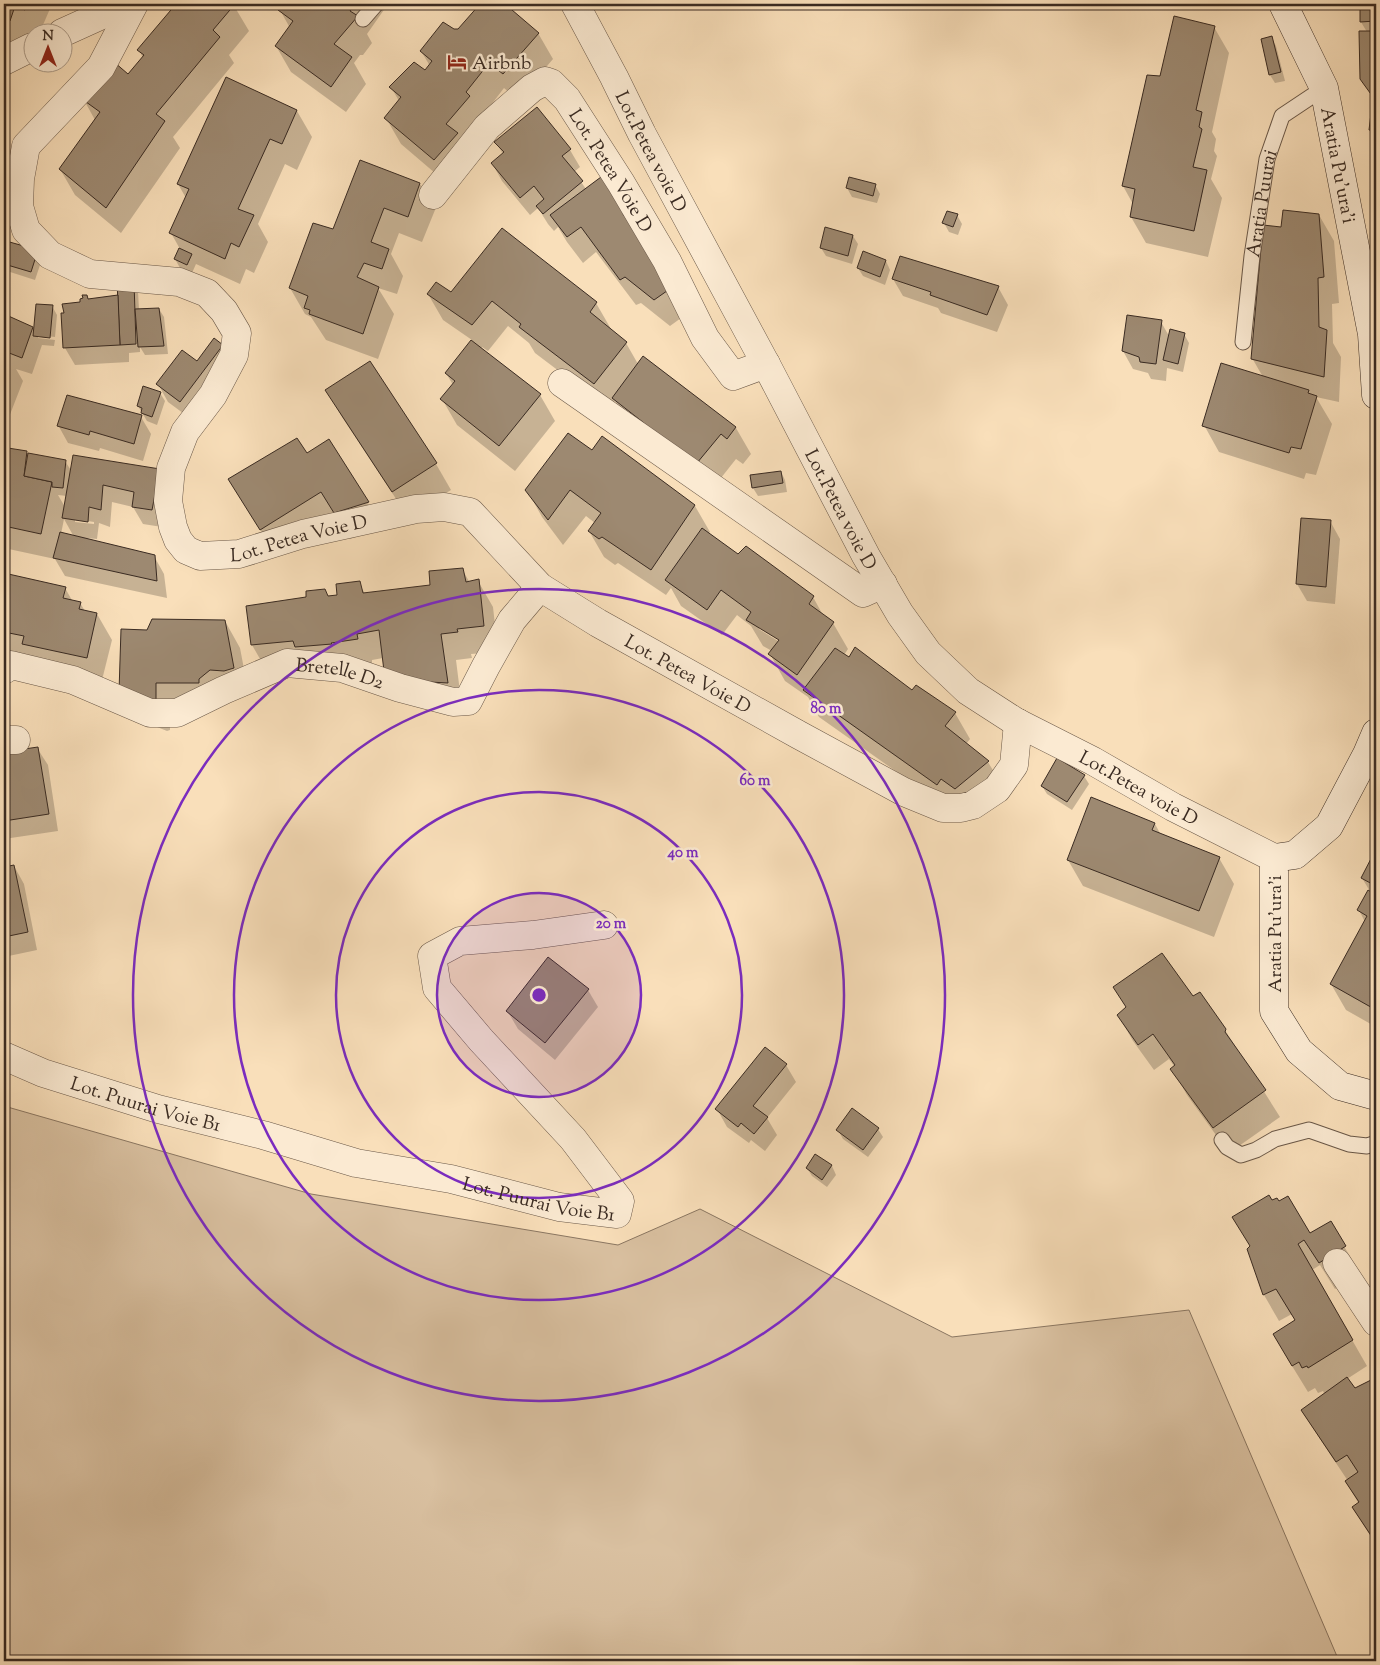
<svg xmlns="http://www.w3.org/2000/svg" width="1380" height="1665" viewBox="0 0 1380 1665" font-family="'Sorts Mill Goudy',serif">
<style>
.green{fill:#d9c0a0;stroke:#8a7661}
.shadow{fill:#0003;fill-rule:evenodd}
.building{fill:#9d8971;stroke:#3a2b22}
.lines{fill:none;stroke-linecap:round;stroke-linejoin:round}
.lane-casing{stroke:#6a5848;stroke-width:17}
.street-casing{stroke:#6a5848;stroke-width:29}
.secondary-casing{stroke:#3a2b22;stroke-width:29}
.lane{stroke:#fbead2;stroke-width:15}
.street{stroke:#fbead2;stroke-width:28}
.secondary{stroke:#fbead2;stroke-width:28}
.ring{fill:none;stroke:#7b2cbf;stroke-width:2.5}
.labels{text-anchor:middle;stroke-width:5;stroke-linejoin:round;paint-order:stroke}
.poi-label{font-size:19px;fill:#3a2b22;stroke:#fbead2;text-anchor:start}
.street-label{font-size:19px;fill:#3a2b22;stroke:#fbead2}
.centre{fill:#7b2cbf;stroke:#fbead2;stroke-width:2.5}
.ring-label{font-size:15px;text-anchor:middle;font-weight:bold;fill:#7b2cbf;stroke:#fbead2;stroke-width:5;stroke-linejoin:round;paint-order:stroke}
</style>
<rect width="100%" height="100%" fill="#f9dfba"/>
<filter id="stains"><feTurbulence type="fractalNoise" baseFrequency=".004" numOctaves="4"/><feColorMatrix values="0 0 0 0 .2 0 0 0 0 .09 0 0 0 0 .02 0 0 0 .5 -.17"/></filter>
<radialGradient id="worn" r=".72"><stop offset=".6" stop-color="#630" stop-opacity="0"/><stop offset="1" stop-color="#630" stop-opacity=".3"/></radialGradient>
<!-- green -->
<polygon class="green" points="4,1106 311,1194 618,1245 700,1209 952,1337 1189,1310 1339,1661 4,1661"/>
<!-- shadow -->
<g class="shadow">
<polygon points="4,4 52,4 40,32 30,32 25,47 4,54"/>
<polygon points="178,4 181,6 183,4 233,4 249,31 229,55 234,63 173,137 180,148 121,233 75,195 60,169 95,120 84,100 128,76 143,58 139,50"/>
<polygon points="284,4 388,4 367,34 372,43 363,55 360,55 354,63 366,84 346,112 291,72 276,46 290,28 280,10"/>
<polygon points="482,4 503,4 538,33 553,59 518,100 504,88 481,118 449,185 401,144 386,118 399,101 391,87 425,71 430,66 421,51 454,30 459,30"/>
<polygon points="1361,4 1376,4 1376,140 1370,130 1374,100 1362,79 1367,32 1361,22"/>
<polygon points="1214,27 1229,53 1212,132 1216,139 1214,151 1217,156 1211,179 1222,198 1208,257 1146,243 1131,217 1133,204 1123,186 1161,78"/>
<polygon points="1271,37 1276,46 1285,81 1275,83 1270,75 1262,40"/>
<polygon points="537,109 570,150 580,167 574,172 586,189 600,178 688,313 670,326 641,303 636,305 596,252 583,263 567,242 558,227 554,231 548,224 538,208 530,215 502,181 492,163 503,154 496,143"/>
<polygon points="297,111 312,137 297,170 285,164 258,224 268,242 254,273 246,269 240,284 196,264 192,273 180,268 175,259 180,249 171,233 186,198 178,184"/>
<polygon points="420,184 435,210 422,242 399,233 391,254 403,276 397,294 378,288 394,314 378,359 326,340 311,317 305,314 290,288 334,230"/>
<polygon points="875,185 880,194 877,203 852,197 847,188"/>
<polygon points="957,215 962,224 958,235 949,232 944,223"/>
<polygon points="1319,215 1334,241 1339,303 1332,304 1333,343 1341,357 1339,402 1316,397 1332,424 1316,475 1306,473 1304,479 1219,452 1204,425 1263,377 1252,358 1282,228"/>
<polygon points="853,236 858,244 852,264 826,256 821,248"/>
<polygon points="7,242 42,259 35,280 7,271 4,266 4,255"/>
<polygon points="886,261 890,270 885,285 863,276 858,268"/>
<polygon points="893,279 998,287 1008,305 997,332 941,313 938,308 903,296"/>
<polygon points="119,283 138,291 139,310 159,309 164,317 168,354 145,355 140,347 140,352 129,353 129,362 75,365 65,348 81,304 88,300 119,296"/>
<polygon points="428,294 451,294 596,303 611,329 610,330 626,343 638,364 736,428 751,454 743,464 736,459 713,488 628,424 615,401 609,409 535,353 529,343 508,326 488,351 482,347 481,349 540,395 555,421 515,471 457,425 442,399 453,385 446,373 472,340 443,320"/>
<polygon points="52,306 57,315 55,337 38,335 38,338 55,340 54,346 42,345 32,374 16,369 23,381 4,430 4,315 32,328 35,333"/>
<polygon points="1161,322 1169,336 1184,334 1189,343 1183,372 1167,368 1166,381 1151,379 1148,373 1133,369 1123,351"/>
<polygon points="222,345 232,363 191,419 168,402 158,384 197,363"/>
<polygon points="369,363 436,464 451,490 408,517 342,417 327,391"/>
<polygon points="160,393 165,401 157,425 147,421 138,406"/>
<polygon points="141,417 151,434 143,461 100,448 99,451 68,443 58,425"/>
<path d="M602 438 695 506 710 532 708 534 738 556 746 548 813 597 824 617 833 623 848 649 844 655 955 713 970 739 966 744 988 762 1003 787 952 811 819 717 808 697 785 681 770 654 772 651 763 646 751 626 737 615 722 635 681 606 671 588 666 595 618 563 615 565 604 557 589 531 595 523 586 516 563 545 542 517 527 490 592 451ZM759 626 784 642 783 644 759 629Z"/>
<polygon points="329,440 383,528 350,539 337,517 276,555 245,505 306,454"/>
<path d="M27 453 65 461 72 472 159 470 162 527 143 524 133 507 112 502 110 527 99 523 97 539 86 538V540L154 556 164 574 167 598 65 576 55 559 4 548V462ZM58 495 67 496 65 507ZM64 519 74 537 61 534ZM75 519 94 522V524L75 522Z"/>
<polygon points="781,472 785,480 787,492 758,496 753,488"/>
<polygon points="1330,521 1340,539 1335,604 1307,601 1297,584"/>
<polygon points="462,569 470,583 478,581 493,607 498,652 471,654 472,658 456,660 462,708 383,658 372,660 372,665 267,671 252,645 248,607 338,596 359,583 365,594 431,586"/>
<polygon points="4,574 65,588 73,602 80,603 85,611 97,614 112,640 101,684 4,654"/>
<polygon points="225,621 240,648 249,695 170,708 170,730 167,731 135,718 148,631"/>
<polygon points="37,748 48,765 58,831 4,839 4,753"/>
<polygon points="1084,776 1089,784 1072,810 1047,794 1042,786"/>
<polygon points="1155,824 1161,835 1219,858 1234,884 1214,937 1083,886 1068,860"/>
<polygon points="1376,851 1376,1027 1346,1010 1331,984 1365,922 1359,910 1371,893 1362,878"/>
<polygon points="14,866 24,884 37,950 4,957 4,868"/>
<polygon points="588,990 598,1007 555,1060 518,1029 508,1012"/>
<polygon points="1193,998 1225,1030 1280,1117 1229,1153 1187,1095 1172,1069 1174,1066 1169,1059 1154,1070 1133,1041 1118,1015 1127,1008"/>
<polygon points="786,1065 796,1082 767,1118 777,1135 765,1151 751,1140 749,1143 727,1127 717,1109"/>
<polygon points="878,1129 883,1137 868,1157 843,1139 838,1130"/>
<polygon points="816,1155 832,1166 836,1175 827,1187 812,1176 807,1168"/>
<polygon points="1272,1201 1309,1235 1330,1223 1360,1273 1335,1289 1320,1265 1312,1270 1367,1366 1347,1379 1355,1389 1370,1381 1376,1390 1376,1545 1353,1508 1359,1504 1346,1482 1348,1481 1318,1436 1303,1410 1325,1395 1323,1391 1318,1393 1315,1388 1308,1392 1289,1361 1296,1321 1292,1314 1279,1321 1264,1295 1249,1249 1252,1252 1249,1242 1233,1218"/>
</g>
<!-- building -->
<g class="building">
<polygon points="4,4 27,4 25,10 15,6 10,21 4,24"/>
<polygon points="176,4 235,4 213,30 220,37 156,114 165,121 106,208 59,169 100,112 82,99 114,62 128,74 144,55 137,50"/>
<polygon points="283,4 355,4 350,11 358,16 334,44 352,57 331,87 275,46 293,21 278,10"/>
<polygon points="480,4 505,4 539,33 503,74 489,63 466,92 470,96 446,124 458,133 434,160 384,118 401,97 389,87 414,62 425,70 432,61 420,51 443,22 454,29 458,29"/>
<polygon points="1360,4 1376,4 1376,21 1360,22"/>
<polygon points="1174,16 1215,26 1196,110 1202,112 1199,127 1202,129 1193,167 1207,170 1194,231 1130,217 1135,189 1122,186 1147,75 1160,76"/>
<polygon points="1359,31 1376,31 1376,131 1369,130 1373,97 1360,79"/>
<polygon points="1272,36 1281,72 1269,75 1261,39"/>
<polygon points="226,77 297,110 282,144 270,139 238,209 254,215 239,247 231,243 225,259 169,233 189,189 177,184"/>
<polygon points="537,107 571,149 562,156 583,181 543,214 536,206 544,199 534,186 520,198 491,163 504,152 494,142"/>
<polygon points="360,160 420,183 408,217 384,208 371,242 389,249 382,269 364,263 357,277 379,287 363,334 309,314 310,310 304,308 308,296 289,288 313,223 333,229"/>
<polygon points="601,177 627,211 623,214 674,286 654,300 625,277 620,280 581,227 567,237 550,215"/>
<polygon points="849,177 876,184 873,196 846,188"/>
<polygon points="1283,210 1319,214 1324,277 1318,278 1319,327 1327,330 1324,377 1251,359 1263,225 1281,227"/>
<polygon points="947,211 958,214 953,227 942,223"/>
<polygon points="825,227 853,235 848,256 820,248"/>
<polygon points="502,228 597,302 590,312 627,342 594,384 519,327 521,324 492,301 472,325 427,294 436,282 451,292"/>
<polygon points="6,241 38,250 31,272 4,264 4,250"/>
<polygon points="179,248 192,254 187,265 174,259"/>
<polygon points="863,251 886,260 880,277 857,268"/>
<polygon points="900,256 999,286 987,315 930,295 931,292 892,279"/>
<polygon points="117,282 134,282 136,344 120,345"/>
<polygon points="82,295 87,295 88,299 118,295 120,345 63,348 61,313 64,313 62,304 80,302 80,299 83,298"/>
<polygon points="36,304 53,305 50,338 33,336"/>
<polygon points="159,308 164,346 138,347 135,309"/>
<polygon points="4,314 33,327 22,358 4,351"/>
<polygon points="1127,315 1162,320 1156,364 1140,362 1139,357 1122,351"/>
<polygon points="1170,329 1185,333 1178,364 1163,360"/>
<polygon points="214,338 223,345 180,402 156,384 182,350 197,361"/>
<polygon points="471,340 541,394 499,446 440,399 455,381 445,373"/>
<polygon points="643,356 736,427 727,439 721,434 697,463 642,426 644,423 612,398"/>
<polygon points="370,361 437,463 392,492 325,390"/>
<polygon points="1221,363 1309,390 1308,393 1317,396 1301,449 1291,447 1289,453 1202,426"/>
<polygon points="143,386 161,392 152,417 141,413 142,408 137,406"/>
<polygon points="67,395 142,415 134,444 90,431 89,435 57,426"/>
<polygon points="568,433 592,450 602,436 695,505 651,570 602,537 599,539 588,531 601,513 570,490 548,520 525,490"/>
<polygon points="297,438 307,453 329,439 369,502 334,513 321,492 260,530 228,479"/>
<polygon points="8,448 27,451 24,476 52,482 41,534 4,526 4,460"/>
<polygon points="28,453 66,460 63,488 52,487 52,482 24,476"/>
<polygon points="73,455 160,469 152,510 132,507 134,492 103,485 101,510 89,507 88,522 62,518"/>
<polygon points="781,471 783,483 752,488 750,475"/>
<polygon points="1301,518 1331,520 1326,587 1296,584"/>
<polygon points="702,528 738,554 746,546 814,596 809,604 834,622 797,675 768,654 779,640 746,620 751,612 721,590 707,610 665,580"/>
<polygon points="60,532 155,555 157,581 53,558"/>
<polygon points="463,568 466,582 479,579 484,626 457,629 458,632 441,634 448,683 411,681 384,671 379,630 357,634 358,639 331,643 332,644 295,647 293,641 251,645 246,606 306,597 306,591 325,589 328,596 337,595 336,584 360,581 363,593 430,585 429,571"/>
<polygon points="4,573 66,587 63,598 81,602 79,609 97,613 87,658 22,644 24,636 4,632"/>
<polygon points="152,619 225,620 234,668 224,671 210,670 199,679 199,683 156,683 156,704 119,692 121,629 147,630"/>
<polygon points="855,647 912,690 916,685 956,712 945,726 989,761 955,789 941,779 937,785 803,690 835,648 849,657"/>
<polygon points="38,747 49,814 4,821 4,752"/>
<polygon points="1057,758 1085,775 1067,802 1041,786"/>
<polygon points="1091,797 1155,823 1152,830 1220,857 1199,911 1067,860"/>
<polygon points="1376,849 1376,886 1361,878"/>
<polygon points="14,865 28,932 4,937 4,867"/>
<polygon points="1368,890 1376,895 1376,1010 1330,984 1367,916 1357,910"/>
<polygon points="1162,953 1193,996 1200,992 1226,1029 1225,1032 1266,1090 1213,1128 1170,1069 1175,1065 1153,1034 1138,1045 1117,1015 1126,1007 1113,987"/>
<polygon points="548,957 589,989 545,1043 506,1011"/>
<polygon points="765,1047 787,1064 753,1106 768,1117 754,1134 741,1123 738,1127 715,1109"/>
<polygon points="852,1108 879,1128 863,1150 836,1130"/>
<polygon points="815,1154 832,1165 822,1180 806,1168"/>
<polygon points="1269,1195 1272,1200 1277,1198 1279,1201 1288,1196 1310,1233 1331,1221 1346,1246 1319,1263 1304,1240 1298,1244 1353,1340 1308,1368 1307,1366 1302,1368 1299,1362 1292,1366 1273,1334 1295,1320 1276,1289 1263,1295 1247,1249 1250,1246 1232,1217"/>
<polygon points="1347,1377 1355,1388 1371,1380 1376,1388 1376,1543 1352,1507 1359,1502 1345,1481 1358,1472 1347,1455 1336,1462 1301,1410"/>
</g>
<g class="lines">
<!-- lane casing -->
<g class="lane-casing">
<g id="lane">
<polyline points="363,19 376,4"/>
<path id="s1" d="M1243 342 1252 256 1267 159 1282 116 1324 88"/>
<polyline points="1222,1140 1227,1147 1241,1155 1256,1150 1275,1139 1309,1130 1349,1144 1367,1146 1376,1143"/>
</g>
</g>
<!-- street casing -->
<g class="street-casing">
<g id="street">
<path id="s2" d="M134 4 101 67 26 146 20 179 19 206 26 230 50 255 90 274 179 282 207 293 224 311 237 333 234 355 213 395 185 432 171 468 168 501 173 527 178 540 186 550 200 556 239 554 303 534 416 509 444 507 470 512 540 587 598 623 799 735 904 792 943 808H961L973 805 997 789 1014 765 1018 723"/>
<path id="s3" d="M575 4 614 77 642 134 768 368 866 556 900 614 928 653 968 691 1016 722 1093 761 1173 807 1274 858"/>
<polyline points="62,33 126,4"/>
<polyline points="4,61 32,47"/>
<path id="s4" d="M433 195 487 127 532 88 545 81 551 83 567 99 621 183 667 261 705 338 733 376 766 364"/>
<polyline points="562,383 863,593 883,584"/>
<path id="s5" d="M4 670 11 665 73 680 150 713H177L224 690 287 663 342 668 400 688 453 702 468 701 486 666 512 620 540 587"/>
<polyline points="4,740 16,740"/>
<path id="s6" d="M4 1056 43 1073 158 1109 263 1135 356 1163 451 1179 559 1207 617 1214 620 1201 573 1139 481 1040 437 988 432 956 460 941 533 935 604 925"/>
<polyline points="1337,1263 1376,1322"/>
</g>
</g>
<!-- secondary casing -->
<g class="secondary-casing">
<g id="secondary">
<path id="s7" d="M1283 4 1324 88 1372 334 1376 395"/>
<polyline points="1376,733 1367,754 1329,826 1295,855 1274,858 1274,1011 1299,1051 1340,1086 1376,1096"/>
</g>
</g>
<!-- lane -->
<use href="#lane" class="lane"/>
<!-- street -->
<use href="#street" class="street"/>
<!-- secondary -->
<use href="#secondary" class="secondary"/>
</g>
<!-- distance rings -->
<circle cx="539" cy="995" r="102" fill="#7b2cbf" fill-opacity=".12"/>
<g class="ring">
<circle cx="539" cy="995" r="102"/>
<circle cx="539" cy="995" r="203"/>
<circle cx="539" cy="995" r="305"/>
<circle cx="539" cy="995" r="406"/>
</g>
<!-- icons -->
<defs>
<g id="hotel-bare" transform="scale(1.5)"><path d="M-6-4.5h1.5V1H6V5H4.5V3h-9V5H-6ZM-4 0a1.8 1.8 0 1 1 3.6 0ZM.5 0V-2.5h3Q6-2.5 6 0Z" fill="#8f2418" stroke="#fbead2" stroke-width="2.5" paint-order="stroke"/></g>
</defs>
<g fill-rule="evenodd">
<use href="#hotel-bare" x="457" y="62"/>
</g>
<g class="labels">
<!-- poi labels -->
<g class="poi-label">
<text x="472" y="69">Airbnb</text>
</g>
<!-- street labels -->
<g class="street-label">
<text dy="7" stroke="none"><textPath href="#s3" startOffset="166">Lot.Petea voie D</textPath></text>
<text dy="7" stroke="none"><textPath href="#s7" startOffset="172">Aratia Pu'ura'i</textPath></text>
<text dy="7" stroke="none"><textPath href="#s4" startOffset="274">Lot. Petea Voie D</textPath></text>
<text dy="7" stroke="none"><textPath href="#s1" startOffset="140">Aratia Puurai</textPath></text>
<text dy="7" stroke="none"><textPath href="#s3" startOffset="571">Lot.Petea voie D</textPath></text>
<text dy="7" stroke="none"><textPath href="#s2" startOffset="869">Lot. Petea Voie D</textPath></text>
<text dy="7" stroke="none"><textPath href="#s2" startOffset="1319">Lot. Petea Voie D</textPath></text>
<text dy="7" stroke="none"><textPath href="#s5" startOffset="358">Bretelle D2</textPath></text>
<text dy="7" stroke="none"><textPath href="#s3" startOffset="991">Lot.Petea voie D</textPath></text>
<text transform="translate(1274 934) rotate(-90)" y="7">Aratia Pu'ura'i</text>
<text dy="7" stroke="none"><textPath href="#s6" startOffset="150">Lot. Puurai Voie B1</textPath></text>
<text dy="7" stroke="none"><textPath href="#s6" startOffset="555">Lot. Puurai Voie B1</textPath></text>
</g>
</g>
<circle cx="539" cy="995" r="8" class="centre"/>
<g class="ring-label">
<text x="826" y="713">80 m</text>
<text x="755" y="785">60 m</text>
<text x="683" y="857">40 m</text>
<text x="611" y="928">20 m</text>
</g>
<!-- margin -->
<rect width="1380" height="1665" fill="none" stroke="#f9dfba" stroke-width="20"/>
<rect x="5" y="5" width="1370" height="1655" fill="none" stroke="#3a2b22" stroke-width="2.5"/>
<rect x="10" y="10" width="1360" height="1645" fill="none" stroke="#3a2b22"/>
<!-- north arrow -->
<g transform="translate(48 48)"><circle r="24" fill="#fbead2" stroke="#ae9e8c"/>
<path d="M0-4L9 19L0 12L-9 19Z" fill="#8f2418"/>
<text y="-8" font-size="14" font-weight="bold" text-anchor="middle" fill="#3a2b22">N</text>
</g>
<rect width="100%" height="100%" filter="url(#stains)"/>
<rect width="100%" height="100%" fill="url(#worn)"/>
</svg>
